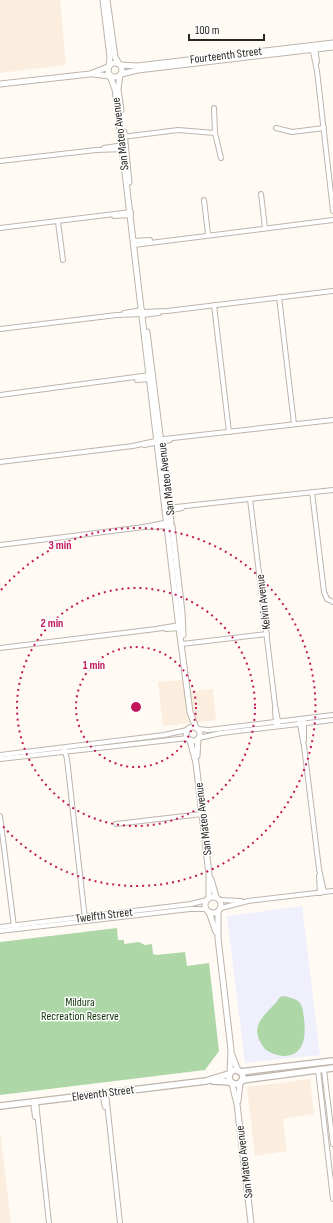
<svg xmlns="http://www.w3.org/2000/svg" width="333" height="1223" viewBox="0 0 333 1223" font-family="'Sofia Sans Condensed',sans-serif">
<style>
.built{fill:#fceede}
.education{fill:#f0effc}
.green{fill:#aed7a8}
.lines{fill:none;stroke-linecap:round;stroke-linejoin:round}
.minor-casing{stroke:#bdb5ab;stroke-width:6}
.tertiary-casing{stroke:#bdb5ab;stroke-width:7}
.secondary-casing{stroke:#bdb5ab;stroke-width:8}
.minor{stroke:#fff;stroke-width:4}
.tertiary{stroke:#fff;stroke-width:5}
.secondary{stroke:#fff;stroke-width:5.5}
.ring{fill:none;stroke:#c2185b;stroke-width:2;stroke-dasharray:2 4}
.labels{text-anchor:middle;stroke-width:3;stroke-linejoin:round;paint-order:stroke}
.street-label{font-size:12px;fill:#2a2723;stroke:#fff}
.park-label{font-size:12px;fill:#0d3907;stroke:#fff}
.centre{fill:#c2185b;stroke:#fff;stroke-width:2}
.ring-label{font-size:12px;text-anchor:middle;font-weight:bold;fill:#c2185b;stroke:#fff;stroke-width:3;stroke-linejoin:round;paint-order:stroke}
</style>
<rect width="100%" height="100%" fill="#fffaf4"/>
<!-- built -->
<g class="built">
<polygon points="0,0 60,0 66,65 0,73"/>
<polygon points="182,680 184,692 213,689 216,720 163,726 158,682"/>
<polygon points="310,1079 314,1114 283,1119 287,1151 255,1156 247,1087"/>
<polygon points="0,1130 11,1223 0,1223"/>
</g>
<!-- education -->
<polygon class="education" points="302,906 320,1055 245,1063 227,916"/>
<!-- green -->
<g class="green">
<polygon points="117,928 118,940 124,940 124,944 139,942 145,945 152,944 153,954 156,955 185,952 187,966 209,963 219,1051 205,1070 0,1095 0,942"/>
<path d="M283 996C288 997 293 998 298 1001 303 1005 303 1012 304 1018 306 1036 305 1057 282 1056 276 1055 270 1053 265 1049 260 1043 255 1034 258 1026 261 1015 274 1007 280 997Z"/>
</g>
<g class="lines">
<!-- minor casing -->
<g class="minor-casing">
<g id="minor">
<polyline points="312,47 317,71 333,211"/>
<polyline points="315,47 317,62"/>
<polyline points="214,108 215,133 221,158"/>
<polyline points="276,128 292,132 324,128"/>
<polyline points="122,137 178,130 215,133"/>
<polyline points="104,148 123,145"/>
<polyline points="0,161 96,150 125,149"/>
<polyline points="261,194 265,228"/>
<polyline points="204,200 208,234"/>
<polyline points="114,216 131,215"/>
<polyline points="58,222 63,260"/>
<polyline points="0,228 131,212"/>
<polyline points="134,241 150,240"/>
<polyline points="134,245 333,220"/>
<polyline points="279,297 294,424"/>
<polyline points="214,305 229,432"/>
<polyline points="143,312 167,311 333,291"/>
<polyline points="124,313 142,310"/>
<polyline points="143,315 159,313"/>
<polyline points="0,329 117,315 143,314"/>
<polyline points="137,380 152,379"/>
<polyline points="0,395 150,375"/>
<polyline points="144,445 170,440"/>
<polyline points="0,462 133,446 164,439 333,420"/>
<polyline points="312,492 324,592 327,599 333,602"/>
<polyline points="250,499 275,705 279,726"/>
<polyline points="167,508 333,490"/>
<polyline points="167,511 182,508"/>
<polyline points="144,527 170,526"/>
<polyline points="0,545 144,527 169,522"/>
<polyline points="166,629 181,628"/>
<polyline points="182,644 267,634"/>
<polyline points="0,648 156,629 180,625"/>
<polyline points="275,709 276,724"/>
<polyline points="299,719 304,746 319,869 324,892"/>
<polyline points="304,721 304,740"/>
<polyline points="197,729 209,730 333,715"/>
<polyline points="199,738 221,733 333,720"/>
<polyline points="64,749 67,759 85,919"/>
<polyline points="0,755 164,735 187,730"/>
<polyline points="0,759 188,738"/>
<polyline points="0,816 14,927"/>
<polyline points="116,824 202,814"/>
<polyline points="319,876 320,893"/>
<polyline points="220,900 241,901"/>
<polyline points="221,908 248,901 333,891"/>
<polyline points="0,927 191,904 207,900"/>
<polyline points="0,931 190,909 206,909"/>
<polyline points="318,1070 333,1199"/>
<polyline points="324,1070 333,1144"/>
<polyline points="102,1093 105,1107"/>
<polyline points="106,1093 120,1223"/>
<polyline points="33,1102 35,1117"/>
<polyline points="36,1102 49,1223"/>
</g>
</g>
<!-- tertiary casing -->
<g class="tertiary-casing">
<g id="tertiary">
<polyline points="103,0 110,57 109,66"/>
<polyline points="107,0 115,57 119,64"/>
<circle cx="115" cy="70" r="7"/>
<polyline points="120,65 137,66 333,43"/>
<polyline points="93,74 109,76"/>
<polyline points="121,74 138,70 333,47"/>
<polyline points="120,75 118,89 121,110"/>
<polyline points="110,76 115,89 179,628 190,712 196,728"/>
<polyline points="0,84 90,74 108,67"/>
<polyline points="124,132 129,182"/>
<polyline points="147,332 171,522"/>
<polyline points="172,526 182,612 183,635"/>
<circle cx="193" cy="734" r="7"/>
<polyline points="190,740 196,763 209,874 209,898"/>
<polyline points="197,756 198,739"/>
<polyline points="211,879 216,897"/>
<circle cx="213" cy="905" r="8"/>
<polyline points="209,912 216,932"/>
<polyline points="218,912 218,938 231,1050 230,1072"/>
<polyline points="232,1055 238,1071"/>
<polyline points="232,1084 237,1104 251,1223"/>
<polyline points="238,1101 240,1083"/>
</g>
</g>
<!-- secondary casing -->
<g class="secondary-casing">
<g id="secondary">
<circle cx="236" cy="1077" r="7"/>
<polyline points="240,1072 333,1061"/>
<polyline points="242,1080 333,1068"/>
<polyline points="213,1081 230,1082"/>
<polyline points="0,1106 206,1081 229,1074"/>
</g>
</g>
<!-- minor -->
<use href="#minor" class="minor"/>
<!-- tertiary -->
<use href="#tertiary" class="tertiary"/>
<!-- secondary -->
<use href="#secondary" class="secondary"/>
</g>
<!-- distance rings -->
<g class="ring">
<circle cx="136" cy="707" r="60"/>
<circle cx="136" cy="707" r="119"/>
<path d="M1 590A179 179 0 1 1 1 824"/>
</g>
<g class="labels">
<!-- street labels -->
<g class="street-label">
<text transform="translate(226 55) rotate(-7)" y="4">Fourteenth Street</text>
<text transform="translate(120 134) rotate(-97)" y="4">San Mateo Avenue</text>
<text transform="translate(166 479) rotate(-97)" y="4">San Mateo Avenue</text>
<text transform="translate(263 602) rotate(-97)" y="4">Kelvin Avenue</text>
<text transform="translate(203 819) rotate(-97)" y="4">San Mateo Avenue</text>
<text transform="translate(104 915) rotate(-7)" y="4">Twelfth Street</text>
<text transform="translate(103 1093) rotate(-7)" y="4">Eleventh Street</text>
<text transform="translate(244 1162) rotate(-97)" y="4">San Mateo Avenue</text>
</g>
<!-- park labels -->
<g class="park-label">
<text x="80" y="1006">Mildura<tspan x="80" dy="14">Recreation Reserve</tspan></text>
</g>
</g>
<circle cx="136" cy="707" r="6" class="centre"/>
<g class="ring-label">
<text x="60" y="549">3 min</text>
<text x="52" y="627">2 min</text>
<text x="94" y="669">1 min</text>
</g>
<!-- scale -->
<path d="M189 34v6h75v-6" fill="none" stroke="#2a2723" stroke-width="2"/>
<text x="195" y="34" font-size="12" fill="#2a2723" stroke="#ffffff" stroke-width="3" paint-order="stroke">100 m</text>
</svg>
